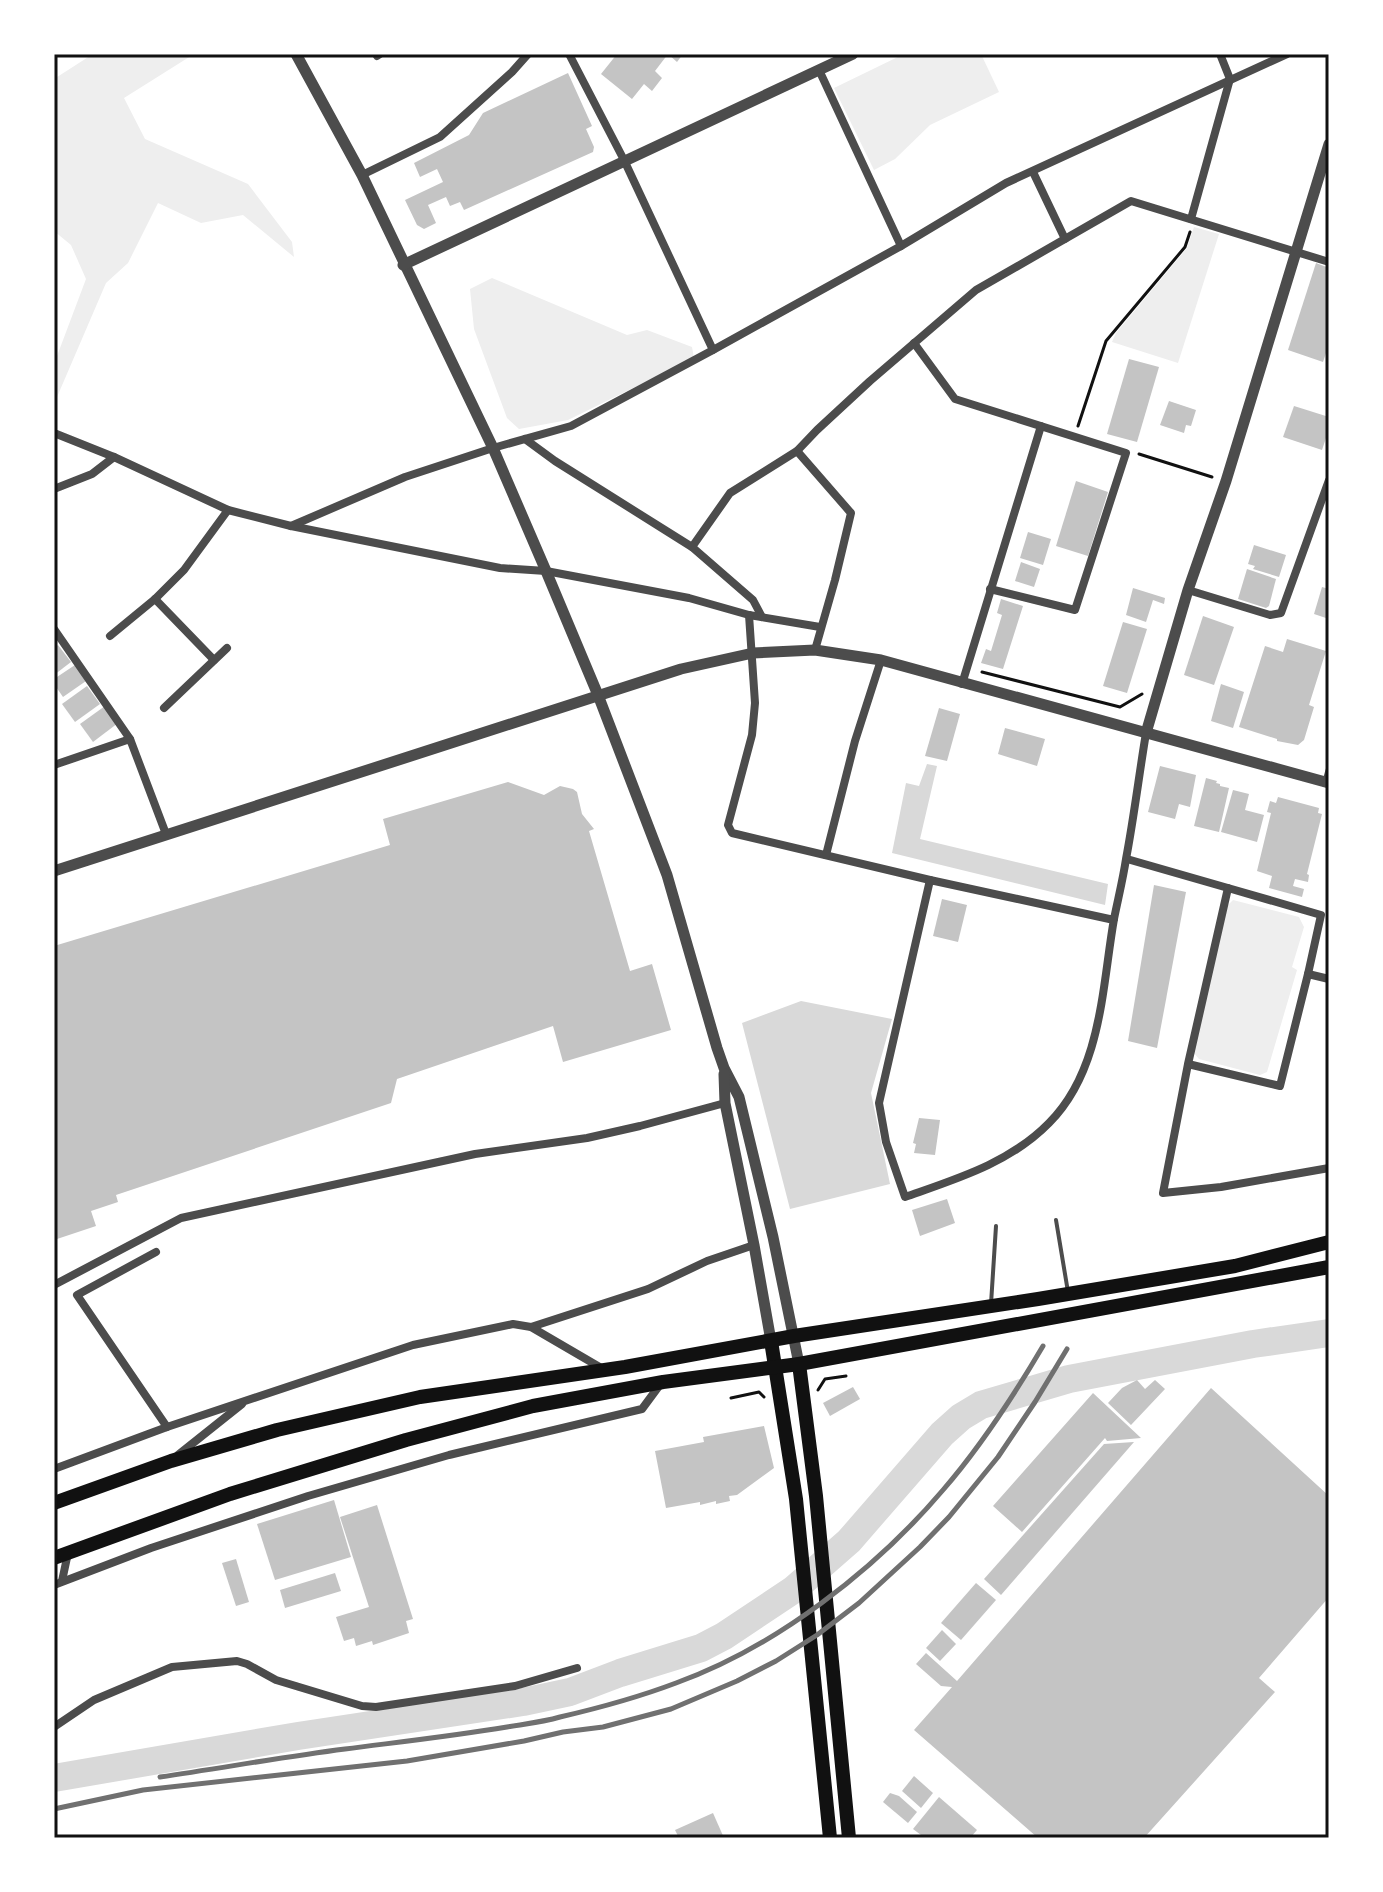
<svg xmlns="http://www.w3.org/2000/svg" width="1383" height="1892" viewBox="0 0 1383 1892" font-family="Overpass,sans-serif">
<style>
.green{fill:#eee}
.water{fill:#d9d9d9}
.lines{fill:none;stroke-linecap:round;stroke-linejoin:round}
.river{stroke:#d9d9d9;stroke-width:28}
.building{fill:#c4c4c4}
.path{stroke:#111;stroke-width:3}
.service{stroke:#4c4c4c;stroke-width:4}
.minor{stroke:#4c4c4c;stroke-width:8}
.tertiary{stroke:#4c4c4c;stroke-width:11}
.primary{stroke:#111;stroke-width:14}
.trunk{stroke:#111;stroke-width:14}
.rail{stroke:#707070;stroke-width:5}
.neatline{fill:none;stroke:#111;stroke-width:3}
</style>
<rect width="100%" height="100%" fill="#fff"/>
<!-- green -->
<g class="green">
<polygon points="93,54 194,54 124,98 145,139 248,184 292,242 294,257 243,215 201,223 158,203 128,263 106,283 54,404 54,364 86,279 71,245 54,231 54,79"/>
<polygon points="904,54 981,54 999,92 930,125 895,159 874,170 834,88"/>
<polygon points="1194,227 1219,234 1178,363 1112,342 1116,333 1187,248"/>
<polygon points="492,278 627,335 647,330 692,347 694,358 568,420 519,429 507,418 474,329 470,289"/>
<polygon points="1233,900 1299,917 1304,927 1292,967 1297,970 1267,1072 1260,1075 1199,1059 1194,1053 1227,906"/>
</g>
<!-- water -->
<g class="water">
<polygon points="927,764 937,766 920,839 1108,884 1105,905 892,853 906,783 919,786"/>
<polygon points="801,1001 892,1019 871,1093 890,1184 790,1209 742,1023"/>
</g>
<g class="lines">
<!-- river -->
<polyline class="river" points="54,1778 298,1736 523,1702 570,1692 620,1673 701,1648 724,1636 793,1590 849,1541 942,1434 961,1417 981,1405 1069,1379 1253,1344 1329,1333"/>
</g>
<!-- building -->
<g class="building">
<polygon points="617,54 683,54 677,62 668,54 655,71 662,78 652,91 644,84 632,99 601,74"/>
<polygon points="568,73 592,126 586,129 594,147 593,152 464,210 460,202 450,206 446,197 428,205 436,223 424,229 417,225 405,200 443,182 437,169 420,177 414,163 469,135 483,113"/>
<polygon points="1316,263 1329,268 1329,344 1323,362 1288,350"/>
<polygon points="1129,359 1159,367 1137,442 1107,434"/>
<polygon points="1169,401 1196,410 1191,426 1186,425 1184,433 1160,425"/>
<polygon points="1294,406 1329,417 1329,429 1322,450 1283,437"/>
<polygon points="1076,481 1108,492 1088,556 1056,546"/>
<polygon points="1028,532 1051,539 1043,565 1020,558"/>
<polygon points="1254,545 1286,555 1279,577 1253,569 1255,566 1248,564"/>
<polygon points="1021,562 1040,569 1034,587 1015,581"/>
<polygon points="1247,569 1276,579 1269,606 1266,608 1238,599"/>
<polygon points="1322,587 1329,589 1329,619 1314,614"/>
<polygon points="1133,588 1165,598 1164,604 1153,600 1146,622 1126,615"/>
<polygon points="1001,599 1023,606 1003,669 981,663 986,649 991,651 1002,615 997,613"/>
<polygon points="1203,616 1234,627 1214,685 1184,675"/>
<polygon points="1123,622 1147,629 1127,693 1103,686"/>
<polygon points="1287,639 1326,651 1309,705 1314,707 1304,740 1298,745 1277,741 1277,739 1239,727 1265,646 1283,652"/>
<polygon points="58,645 71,662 54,675 54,648"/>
<polygon points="75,665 86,681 63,697 54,684 54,679"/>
<polygon points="1221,684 1244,692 1233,728 1211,721"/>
<polygon points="87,686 100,704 75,722 62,704"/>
<polygon points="105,706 118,723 93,742 80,724"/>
<polygon points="939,708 960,714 947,761 925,756"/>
<polygon points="1005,728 1045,739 1037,766 998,754"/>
<polygon points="1160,766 1196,775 1190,807 1179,804 1175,819 1148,812"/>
<polygon points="1206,778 1217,781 1216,783 1220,784 1220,786 1229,788 1219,832 1194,826"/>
<polygon points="508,782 544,795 560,786 573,789 577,792 582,814 594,829 589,831 630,971 652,964 671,1030 563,1062 553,1026 397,1079 391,1103 116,1195 118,1202 91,1211 96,1226 54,1240 54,946 390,845 383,819"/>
<polygon points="1233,790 1249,794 1245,810 1264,815 1257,842 1221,832"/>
<polygon points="1278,797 1319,808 1318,813 1322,814 1307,874 1309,875 1308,882 1295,879 1293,886 1304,889 1302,897 1269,888 1272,876 1257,871 1271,813 1267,812 1270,801 1276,803"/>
<polygon points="1154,885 1186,892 1157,1048 1128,1041"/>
<polygon points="942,899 967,905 958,942 933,936"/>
<polygon points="919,1118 940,1120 935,1155 914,1153 916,1144 913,1143"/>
<polygon points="947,1199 955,1223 920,1236 912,1210"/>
<polygon points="1137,1380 1145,1389 1155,1380 1165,1389 1131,1425 1108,1403 1122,1388"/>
<polygon points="853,1387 860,1399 830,1416 823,1403"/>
<polygon points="1211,1388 1329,1496 1329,1597 1259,1678 1275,1692 1144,1838 1038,1838 914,1730 952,1687 941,1686 916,1664 926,1653 957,1681"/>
<polygon points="1093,1393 1141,1438 1107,1441 1105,1438 1022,1532 993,1506"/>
<polygon points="764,1426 774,1468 737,1495 729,1496 730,1501 716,1504 716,1501 700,1505 700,1502 666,1508 655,1451 704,1442 703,1437"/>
<polygon points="1134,1442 1001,1595 984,1579 1104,1444"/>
<polygon points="334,1500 351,1557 275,1580 257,1524"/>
<polygon points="377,1505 413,1619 406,1621 409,1633 373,1645 372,1641 356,1646 354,1638 344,1641 336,1617 369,1607 340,1517"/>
<polygon points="236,1559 249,1602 236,1606 222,1563"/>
<polygon points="335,1573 341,1591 285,1608 280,1590"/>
<polygon points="976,1583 996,1600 961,1640 941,1623"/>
<polygon points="942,1630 956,1644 940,1661 926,1648"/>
<polygon points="914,1776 933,1793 921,1808 902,1791"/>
<polygon points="890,1793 899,1796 917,1812 908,1823 883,1802"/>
<polygon points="939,1797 977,1830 970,1838 925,1838 913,1829"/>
<polygon points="713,1813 724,1838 679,1838 675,1830"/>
</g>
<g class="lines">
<!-- path -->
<g class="path">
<polyline points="54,56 58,54"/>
<polyline points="1078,426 1106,341 1185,247 1190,232"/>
<polyline points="1139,454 1212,477"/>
<polyline points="982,672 1120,707 1142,694"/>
<polyline points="818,1390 825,1379 846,1376"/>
<polyline points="731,1398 759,1392 764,1397"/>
</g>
<!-- service -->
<g class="service">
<polyline points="1325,779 1329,765"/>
<polyline points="1056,1220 1068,1292"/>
<polyline points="991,1304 996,1226"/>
</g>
<!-- minor -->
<g class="minor">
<polyline points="376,54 377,56 380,54"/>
<polyline points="569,54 624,160 713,350"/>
<polyline points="819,70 901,246"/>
<polyline points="1033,172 1065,239"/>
<polyline points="362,175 440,137 512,72 528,54"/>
<polyline points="1191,219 1230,79 1220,54"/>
<polyline points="914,343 955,399 1126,453 1075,610 990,589"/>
<polyline points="54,433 114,457 228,510 291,526 500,568 546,571 689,598 749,615 820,627"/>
<polyline points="525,439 555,461 692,547 753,600 762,617"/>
<polyline points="797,451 851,513 835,580 815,650"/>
<polyline points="54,489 92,474 114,457"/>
<polyline points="291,526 405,477 493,448 571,426 713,350 901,246 1006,183 1287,54"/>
<polyline points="692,547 730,493 797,451 817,430 870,381 976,290 1131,201 1329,262"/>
<polyline points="1188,590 1270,615 1281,613 1329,480"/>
<polyline points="155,599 214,660"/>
<polyline points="749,615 755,703 752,735 728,825 732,833 930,880"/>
<polyline points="54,629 130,739"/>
<polyline points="110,636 155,599 184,570 228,510"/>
<polyline points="962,684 1041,426"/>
<polyline points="164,708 227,648"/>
<polyline points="54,765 130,739 166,834"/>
<polyline points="826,855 855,741 881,660"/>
<polyline points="1127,859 1228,888"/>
<path d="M1114 920 930 880 879 1103 886 1142 905 1197C956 1179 1010 1163 1049 1123 1102 1070 1102 987 1114 919 1118 899 1123 879 1126 859 1134 817 1139 775 1146 733"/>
<polyline points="1308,974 1329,979"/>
<polyline points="1188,1064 1280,1086 1308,974 1321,915 1228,888 1188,1064 1163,1193 1221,1187 1329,1168"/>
<polyline points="156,1252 77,1295 167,1427"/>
<polyline points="54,1285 181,1218 475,1154 587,1138 640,1126 725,1103"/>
<polyline points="531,1327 648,1289 707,1261 754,1245"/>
<polyline points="178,1455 242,1404"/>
<polyline points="54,1469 167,1427 413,1345 513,1324 531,1327 603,1369"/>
<polyline points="62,1581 68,1553"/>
<polyline points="54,1585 151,1548 308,1496 449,1455 642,1409 662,1382"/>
<polyline points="54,1727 94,1700 172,1667 237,1661 247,1664 276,1680 362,1706 376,1707 515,1686 577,1668"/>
</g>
<!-- tertiary -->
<g class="tertiary">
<polyline points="296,54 362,175 493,448 546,571 598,695 667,875 717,1048 724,1068 739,1097 773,1237 799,1364"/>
<polyline points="403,265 853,54"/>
<polyline points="1146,733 1188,590 1226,481 1329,144"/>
<polyline points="54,871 681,669 753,653 815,650 881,660 1329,783"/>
<polyline points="724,1074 725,1103 754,1245 771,1341"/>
</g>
<!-- primary -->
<g class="primary">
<polyline points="771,1341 796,1499 830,1838"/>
<polyline points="799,1364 816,1496 849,1838"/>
</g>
<!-- trunk -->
<g class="trunk">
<polyline points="54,1503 171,1461 277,1430 420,1397 625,1367 794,1336 1038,1299 1235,1266 1329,1242"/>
<polyline points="54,1558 230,1494 406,1440 533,1406 663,1382 799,1364 1329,1267"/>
</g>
<!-- rail -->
<g class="rail">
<path d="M160 1777C222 1768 283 1757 345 1749 399 1742 453 1736 507 1727 525 1724 543 1722 560 1717 599 1708 639 1697 676 1683 776 1647 875 1570 943 1490 982 1445 1013 1397 1043 1346"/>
<polyline points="54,1809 143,1790 407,1761 524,1741 563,1732 603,1727 671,1709 737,1681 776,1661 817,1635 859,1603 920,1547 949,1517 998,1457 1035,1402 1067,1349"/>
</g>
</g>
<!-- border -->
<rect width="1383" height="1892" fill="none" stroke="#ffffff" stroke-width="112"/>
<rect x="56" y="56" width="1271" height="1780" class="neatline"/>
</svg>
